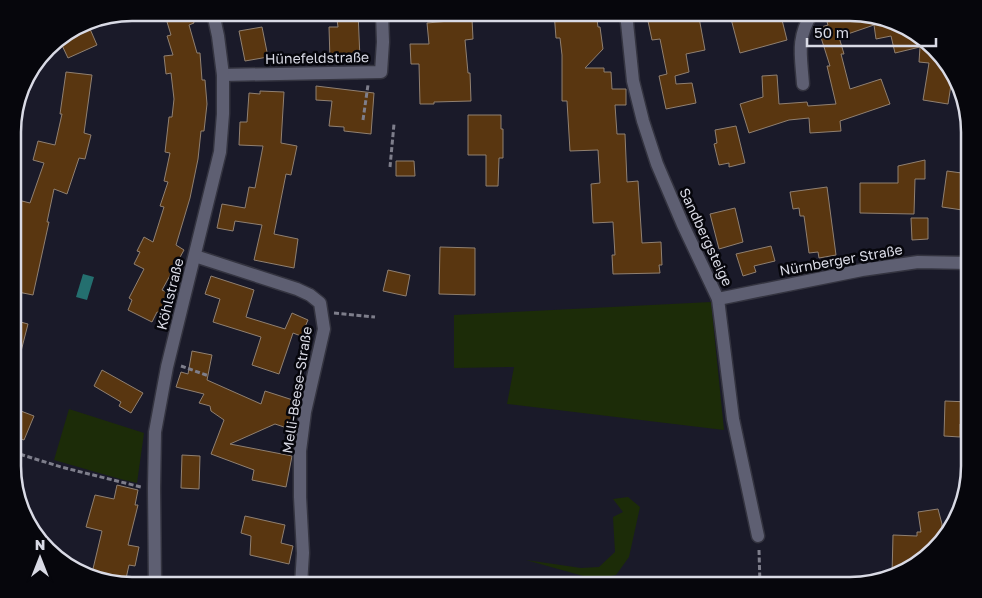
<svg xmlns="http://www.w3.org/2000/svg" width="982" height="598" viewBox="0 0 982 598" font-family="'Golos Text',sans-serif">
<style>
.green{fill:#1c2c08}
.water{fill:#246f6f}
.building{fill:#593610;stroke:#908071}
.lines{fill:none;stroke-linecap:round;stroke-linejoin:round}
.minor-casing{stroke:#343440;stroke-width:15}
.path{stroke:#7e7e8b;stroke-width:3;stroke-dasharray:5 2.5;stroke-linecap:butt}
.minor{stroke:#5e5f72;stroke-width:12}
.labels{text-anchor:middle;stroke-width:5;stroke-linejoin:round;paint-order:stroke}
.street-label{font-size:14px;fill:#d9dae5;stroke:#06060c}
.rim{fill:none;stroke:#d9dae5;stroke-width:2.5}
</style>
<rect width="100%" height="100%" fill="#1a1a29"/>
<!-- green -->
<g class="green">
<polygon points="711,302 724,430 507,404 514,367 454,368 454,315"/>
<polygon points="69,409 144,433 137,483 120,479 54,460"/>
<polygon points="628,497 640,507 629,557 616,575 594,579 526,560 581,568 599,567 615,552 613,517 623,512 613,499"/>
</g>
<!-- water -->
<polygon class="water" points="83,274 94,277 87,300 76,297"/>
<!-- building -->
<g class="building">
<polygon points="164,12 191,12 194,23 189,25 197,53 200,53 202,80 205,80 207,104 204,131 201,131 198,159 190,198 176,245 184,250 162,290 170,294 160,313 157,312 152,322 128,310 132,300 129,298 144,269 134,264 140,252 137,251 144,237 153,242 164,207 160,206 168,182 164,181 170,153 165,152 169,117 172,117 174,99 171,73 166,74 164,56 173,55 167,36 171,35"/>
<polygon points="336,12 358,12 360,59 330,60 329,27 338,27"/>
<polygon points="554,12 596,12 598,27 600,27 603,49 585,68 604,68 604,72 611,72 612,89 626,89 626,105 615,105 617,134 625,134 627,182 638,181 642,243 661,242 662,265 659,265 660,273 613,274 612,255 615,255 613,222 593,223 591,184 600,183 598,150 570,151 567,101 562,101 562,55 560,38 556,38"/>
<polygon points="654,12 698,12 705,50 686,54 689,72 675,76 676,84 692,83 696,103 666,109 659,76 667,74 660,39 652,40 648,21 655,20"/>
<polygon points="740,12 780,12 787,40 740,53 730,15"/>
<polygon points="824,12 850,12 916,33 953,72 948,104 923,100 929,63 919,62 920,47 895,53 891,36 876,39 874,25 839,37 844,54 841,54 850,89 881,79 890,104 840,121 841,131 810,133 809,118 789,120 749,133 740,104 763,97 762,76 777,75 779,104 807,102 808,106 836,104 827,66 830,66 818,28 828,25"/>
<polygon points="472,19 473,39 465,40 468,73 470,73 471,101 434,102 434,104 420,104 419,64 411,64 410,44 429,44 427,23"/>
<polygon points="87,22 97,45 68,58 59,39"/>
<polygon points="262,27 268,57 245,61 239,31"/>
<polygon points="66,72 92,75 84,133 91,135 85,159 79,158 67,194 54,189 47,222 49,222 33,295 13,291 13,222 18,200 30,203 44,163 33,160 38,141 55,145 62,114 60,114"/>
<polygon points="316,86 374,93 371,134 344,131 344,127 329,126 332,101 316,100"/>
<polygon points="260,91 284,92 281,143 297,146 291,175 286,174 274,234 298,239 294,268 254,260 262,225 235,221 233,231 217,228 222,204 245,208 249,187 255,188 263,146 239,145 240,122 247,122 249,93 260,94"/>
<polygon points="468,115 501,115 501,129 503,129 503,158 499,158 498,186 486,186 486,155 468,155"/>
<polygon points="736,126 745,163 729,167 729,163 719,165 714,144 717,143 715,130"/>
<polygon points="925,160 925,179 915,179 914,214 860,213 860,183 898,183 898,166"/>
<polygon points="396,161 414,161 415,176 396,176"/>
<polygon points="947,171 969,174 969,211 942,207"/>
<polygon points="827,187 836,255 819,258 818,252 809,253 804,216 800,216 799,208 793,209 790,192"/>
<polygon points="735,208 743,242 719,249 710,214"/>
<polygon points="911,218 928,218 928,239 912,240"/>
<polygon points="771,246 775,261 754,266 756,272 743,276 736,254"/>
<polygon points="440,247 475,248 475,295 439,294"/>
<polygon points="388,270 410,275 406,296 383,291"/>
<polygon points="211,276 254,290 246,317 285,329 292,313 308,320 301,336 293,333 279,374 252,365 261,337 213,322 220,299 205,294"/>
<polygon points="13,320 28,324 18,363 13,362"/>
<polygon points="192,351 212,355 207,380 261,404 265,391 299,402 295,415 295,423 292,424 290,429 275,424 230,444 292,456 286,487 252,480 254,470 211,454 224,420 211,411 210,406 199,403 204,394 176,387 181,372 188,374"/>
<polygon points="102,370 143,393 131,413 119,406 121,402 94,386"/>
<polygon points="945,401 969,402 969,425 960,424 960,437 944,436"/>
<polygon points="13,408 34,416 24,440 13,436"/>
<polygon points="182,455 200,456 199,489 181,488"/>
<polygon points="117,485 138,490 135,505 138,505 128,545 139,547 135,566 129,565 125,583 92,573 102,531 86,527 95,495 114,499"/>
<polygon points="938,509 942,524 941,540 909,570 892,575 893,535 917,536 917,532 921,532 918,512"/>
<polygon points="245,516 285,525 281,543 293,546 289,564 250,555 251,536 241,533"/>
</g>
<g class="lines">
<!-- minor casing -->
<g class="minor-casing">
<g id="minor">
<polyline points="626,13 633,81 643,121 657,164 683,225 718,299 733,419 758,536"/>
<polyline points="223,75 381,72 383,42 382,13"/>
<path d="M803 84C801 55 796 39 812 13"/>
<polyline points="13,125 22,87"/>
<polyline points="195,256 297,289 310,295 320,303 324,329 305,412 300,451 300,497 303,553 301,585"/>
<polyline points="718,299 862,270 918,262 969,263"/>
<polyline points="155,585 154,488 155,432 167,367 220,152 223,114 223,75 218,36 213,13"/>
</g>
</g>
<!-- path -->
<g class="path">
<polyline points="947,78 953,71"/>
<polyline points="363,120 368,85"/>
<polyline points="390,167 394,124"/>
<polyline points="334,313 375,317"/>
<polyline points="181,366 209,376"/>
<polyline points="13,452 61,467 141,487"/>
<polyline points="759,550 760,585"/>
</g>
<!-- minor -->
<use href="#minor" class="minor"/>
</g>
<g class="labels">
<!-- street labels -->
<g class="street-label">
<text transform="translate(317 58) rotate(-1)" y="5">Hünefeldstraße</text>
<text transform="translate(706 237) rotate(65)" y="5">Sandbergsteige</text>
<text transform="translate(841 260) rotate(-10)" y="5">Nürnberger Straße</text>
<text transform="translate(170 294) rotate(-76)" y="5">Köhlstraße</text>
<text transform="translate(297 390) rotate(-81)" y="5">Melli-Beese-Straße</text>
</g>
</g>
<!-- crop -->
<path d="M0 0H982V598H0ZM132 21H850A111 111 0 0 1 961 132V466A111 111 0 0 1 850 577H132A111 111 0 0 1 21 466V132A111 111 0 0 1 132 21Z" fill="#06060c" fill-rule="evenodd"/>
<path class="rim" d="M132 21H850A111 111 0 0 1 961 132V466A111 111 0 0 1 850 577H132A111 111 0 0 1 21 466V132A111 111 0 0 1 132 21Z"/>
<!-- north arrow -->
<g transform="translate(40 558)" stroke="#06060c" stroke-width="4" paint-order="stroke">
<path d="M0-4L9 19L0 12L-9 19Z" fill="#d9dae5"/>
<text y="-8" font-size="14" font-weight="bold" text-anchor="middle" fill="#d9dae5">N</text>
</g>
<!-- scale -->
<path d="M807 38v8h129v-8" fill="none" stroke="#d9dae5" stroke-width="2.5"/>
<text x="814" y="38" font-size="15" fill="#d9dae5" stroke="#06060c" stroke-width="4" paint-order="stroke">50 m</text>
</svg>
